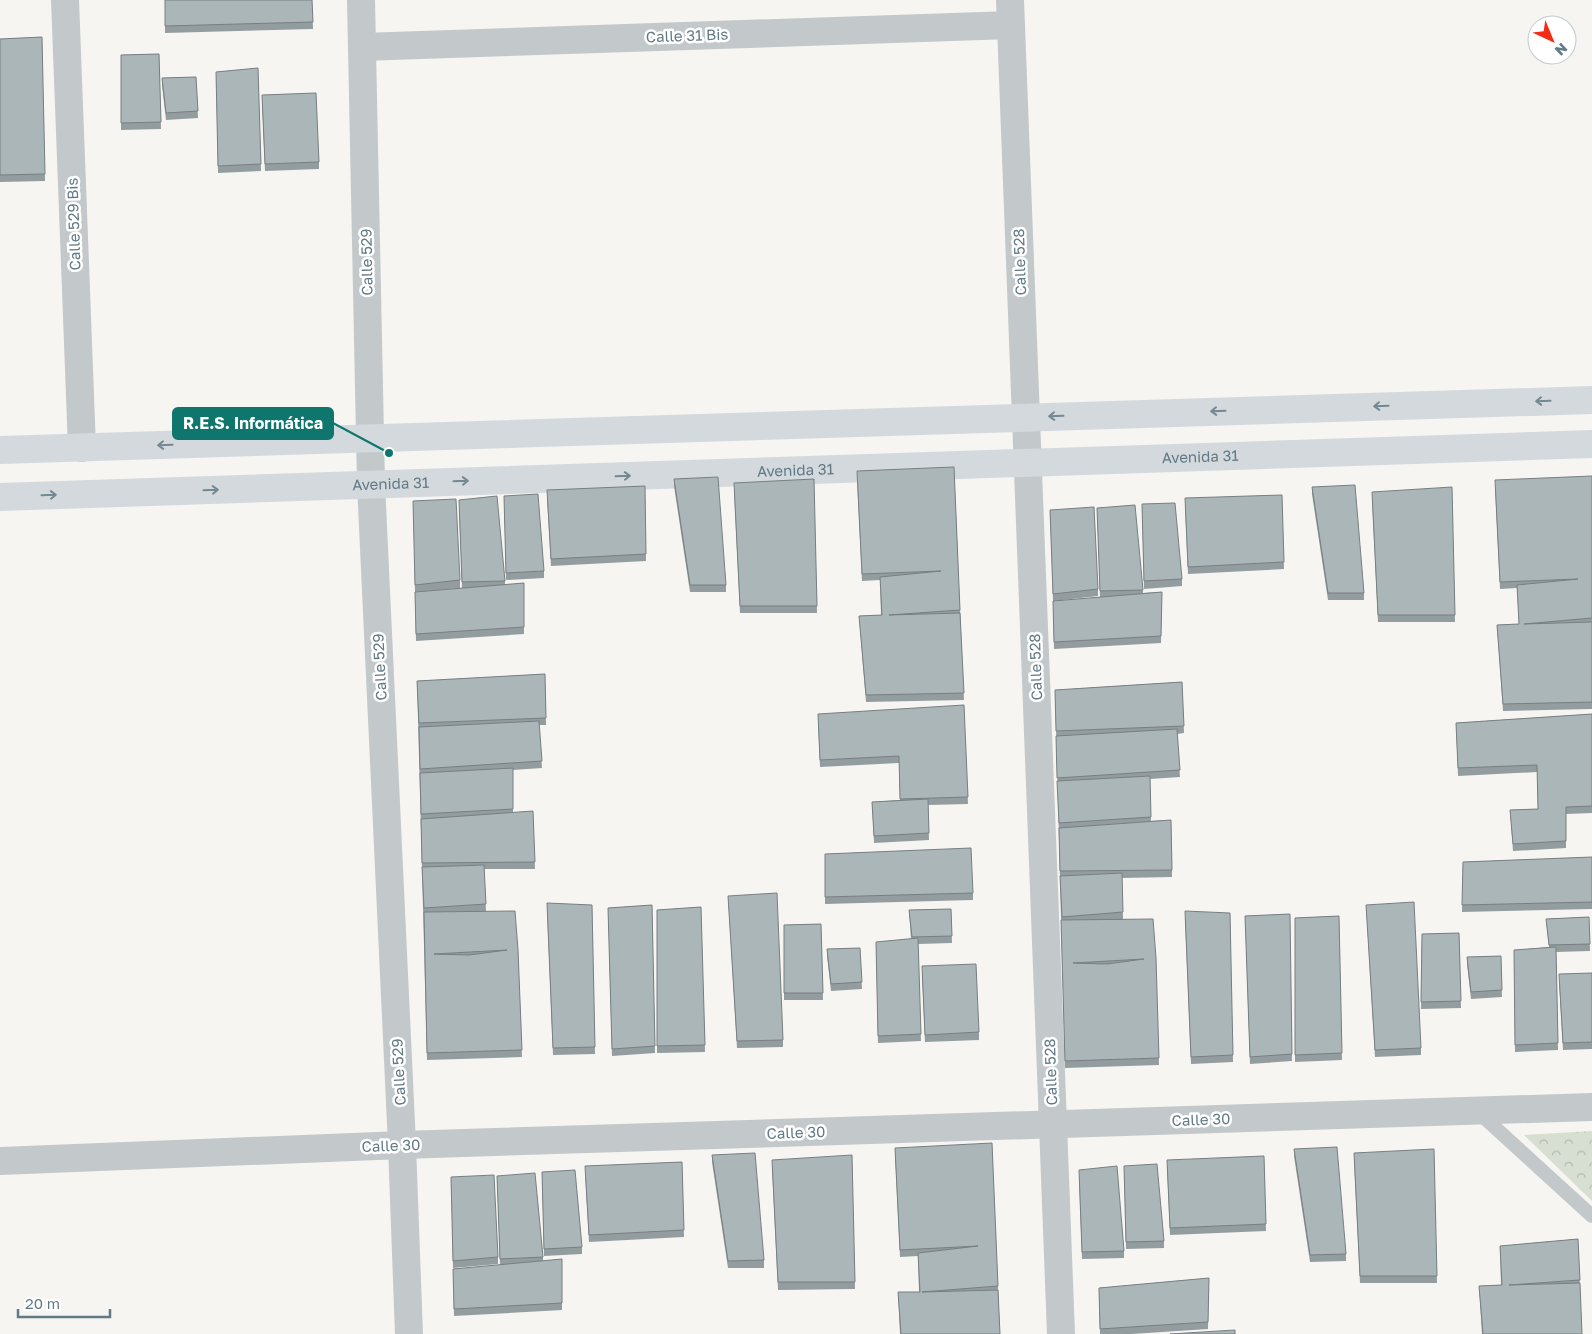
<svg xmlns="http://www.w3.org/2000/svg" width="1592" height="1334" viewBox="0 0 1592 1334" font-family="'Golos Text',sans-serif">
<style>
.forest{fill:url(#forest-crowns)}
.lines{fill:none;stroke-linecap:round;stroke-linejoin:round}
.lane{stroke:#c3c8ca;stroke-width:14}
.street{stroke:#c3c8ca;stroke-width:28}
.secondary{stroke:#d3d9dd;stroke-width:28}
.wall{fill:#939d9f}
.building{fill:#abb6b9;stroke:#787f82;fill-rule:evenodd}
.oneway{stroke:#738892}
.labels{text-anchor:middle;stroke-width:5;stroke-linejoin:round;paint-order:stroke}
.street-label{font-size:15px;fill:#627a85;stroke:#fff}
.leader{fill:none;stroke:#0f766e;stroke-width:2}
.callout-dot{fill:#0f766e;stroke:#fff;stroke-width:2}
.callout{fill:#0f766e;stroke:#0f766e;stroke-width:2}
.callout-label{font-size:16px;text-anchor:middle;font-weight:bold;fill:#fff}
</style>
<defs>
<pattern id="forest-crowns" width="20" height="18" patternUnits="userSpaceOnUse" patternTransform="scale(1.25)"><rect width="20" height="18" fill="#d7ded2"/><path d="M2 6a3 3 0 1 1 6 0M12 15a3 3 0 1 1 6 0" fill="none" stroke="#b2b9b0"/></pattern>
</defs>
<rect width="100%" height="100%" fill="#f6f5f1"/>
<!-- forest -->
<polygon class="forest" points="1592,1131 1592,1201 1524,1135"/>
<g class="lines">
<!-- lane -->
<polyline class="lane" points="1478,1112 1592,1216"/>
<!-- street -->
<g class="street">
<polyline points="65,0 82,448"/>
<polyline points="361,0 371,484 402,1145 409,1334"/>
<polyline points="1010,0 1061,1334"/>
<polyline points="362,47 1011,25"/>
<polyline points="0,1161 402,1145 1592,1107"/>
</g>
<!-- secondary -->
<g class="secondary">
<polyline points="0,450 1592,400"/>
<path id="s1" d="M0 497 1592 444"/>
</g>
</g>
<!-- wall -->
<g class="wall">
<polygon points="165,0 312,0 313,29 165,33"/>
<polygon points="42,37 45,181 0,182 0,39"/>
<polygon points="159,54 161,129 121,130 121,55"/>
<polygon points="258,68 261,171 218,173 216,72"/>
<polygon points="196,77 198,118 166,120 162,85 162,78"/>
<polygon points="262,102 319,162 319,169 265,171"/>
<polygon points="954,467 964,700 866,702 859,616 881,615 880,580 862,581 857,478"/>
<polygon points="674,479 726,585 726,592 690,592 674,486"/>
<polygon points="814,479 817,613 740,613 734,490"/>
<polygon points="645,486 646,561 551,566 547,497"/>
<polygon points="1592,486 1592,709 1503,711 1497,625 1519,624 1517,588 1500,589 1495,487"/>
<polygon points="1312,487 1364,593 1364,600 1328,600 1312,494"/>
<polygon points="1452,487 1455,622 1378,622 1372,499"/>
<polygon points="1282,495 1284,569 1188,574 1185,505"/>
<polygon points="504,496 544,571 544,578 506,580"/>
<polygon points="413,501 460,580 460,588 415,592"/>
<polygon points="1142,504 1182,579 1182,586 1144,589"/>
<polygon points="459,507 505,581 505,585 524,583 524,634 416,641 415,592 462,588"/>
<polygon points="1097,508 1143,590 1143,593 1162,592 1161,643 1054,649 1053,601 1100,597"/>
<polygon points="1050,510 1098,589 1098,596 1053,601"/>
<polygon points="545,674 546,725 539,725 542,768 513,770 513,813 533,811 535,869 484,869 486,911 518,950 522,1057 427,1060 417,681"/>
<polygon points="1182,682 1184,733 1177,734 1180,777 1150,779 1151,821 1171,820 1172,877 1122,878 1123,919 1156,958 1159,1065 1065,1068 1055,690"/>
<polygon points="964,705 968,804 928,805 929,840 874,843 872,802 900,800 899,763 820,767 818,721"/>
<polygon points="1592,714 1592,813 1566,814 1566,848 1513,851 1510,810 1538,809 1537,772 1458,776 1456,723"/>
<polygon points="825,854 973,893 973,900 825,904"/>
<polygon points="1592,857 1592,909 1462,912 1463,862"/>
<polygon points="728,896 783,1040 783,1047 737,1048"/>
<polygon points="592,905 595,1054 553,1055 547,910"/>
<polygon points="652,905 655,1053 612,1056 608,908"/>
<polygon points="1366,905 1421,1048 1421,1055 1375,1057"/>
<polygon points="701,907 705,1052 657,1053 657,910"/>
<polygon points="951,909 952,943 918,944 921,1041 878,1043 876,942 911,939 909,910"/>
<polygon points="1230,913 1233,1062 1191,1064 1185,918"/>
<polygon points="1290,914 1292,1061 1250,1064 1245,916"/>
<polygon points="1339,916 1342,1060 1295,1062 1295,918"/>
<polygon points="1589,917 1590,951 1556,952 1558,1050 1515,1052 1514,950 1549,947 1546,919"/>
<polygon points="821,924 823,1000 784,1000 784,925"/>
<polygon points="1459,933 1461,1008 1421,1009 1422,934"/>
<polygon points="860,948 862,989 831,991 827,956 827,949"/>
<polygon points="1501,956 1502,997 1471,999 1467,964 1467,957"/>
<polygon points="922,973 979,1032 979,1040 925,1042"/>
<polygon points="1592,973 1592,1049 1563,1050 1559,981"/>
<polygon points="992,1143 1000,1334 900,1334 898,1292 919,1292 918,1256 900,1257 895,1155"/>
<polygon points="1294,1149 1346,1254 1346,1261 1310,1262 1294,1156"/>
<polygon points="1434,1149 1437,1283 1360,1283 1354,1160"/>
<polygon points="712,1155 764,1260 764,1268 728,1268 712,1162"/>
<polygon points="852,1155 855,1289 778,1290 772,1167"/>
<polygon points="1264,1156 1266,1231 1170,1235 1167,1167"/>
<polygon points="682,1162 684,1237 589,1242 585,1173"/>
<polygon points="1124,1166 1164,1241 1164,1248 1126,1249"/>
<polygon points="542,1172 582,1247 582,1254 544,1256"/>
<polygon points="497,1176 543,1257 543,1261 562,1259 562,1310 454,1316 453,1269 500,1265"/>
<polygon points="451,1177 498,1257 498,1264 453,1268"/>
<polygon points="1079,1177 1124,1251 1124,1258 1082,1259"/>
<polygon points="1578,1239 1582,1334 1482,1334 1479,1286 1501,1285 1500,1246"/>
<polygon points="1209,1278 1208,1329 1132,1334 1100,1334 1099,1288"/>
</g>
<!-- building -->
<g class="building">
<polygon points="165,0 312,0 313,22 165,26"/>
<polygon points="42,37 45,174 0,175 0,39"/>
<polygon points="159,54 161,122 121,123 121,55"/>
<polygon points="258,68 261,164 218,166 216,72"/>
<polygon points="196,77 198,111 166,113 162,78"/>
<polygon points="316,93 319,162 265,164 262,95"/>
<polygon points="954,467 960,610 889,615 960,613 964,693 866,695 859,616 882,615 880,577 941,571 862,574 857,471"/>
<polygon points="1592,476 1592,618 1524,624 1592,622 1592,702 1503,704 1497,625 1519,624 1517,585 1578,579 1500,582 1495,480"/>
<polygon points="718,477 726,585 690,585 674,479"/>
<polygon points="814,479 817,606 740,606 734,483"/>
<polygon points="1355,485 1364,593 1328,593 1312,487"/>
<polygon points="645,486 646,554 551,559 547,490"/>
<polygon points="1452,487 1455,615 1378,615 1372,492"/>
<polygon points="538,494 544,571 506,573 504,496"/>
<polygon points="1282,495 1284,562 1188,567 1185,498"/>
<polygon points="497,496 505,581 462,582 459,500"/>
<polygon points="456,499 460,580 415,585 413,501"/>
<polygon points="1175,503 1182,579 1144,581 1142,504"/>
<polygon points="1135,505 1143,590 1100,591 1097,508"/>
<polygon points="1094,507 1098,589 1053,594 1050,510"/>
<polygon points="524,583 524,627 416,634 415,592"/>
<polygon points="1162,592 1161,636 1054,642 1053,601"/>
<polygon points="545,674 546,718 419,723 417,681"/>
<polygon points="1182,682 1184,726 1056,731 1055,690"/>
<polygon points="964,705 968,797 900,799 899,756 820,760 818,714"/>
<polygon points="1592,714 1592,806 1566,807 1566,841 1513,844 1510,810 1538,809 1537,765 1458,768 1456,723"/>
<polygon points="539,721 542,761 420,769 419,727"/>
<polygon points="1177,729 1180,770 1057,778 1056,736"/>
<polygon points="513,768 513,809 421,814 420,773"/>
<polygon points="1150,776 1151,817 1059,823 1057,781"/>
<polygon points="928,799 929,833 874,836 872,802"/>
<polygon points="533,811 535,862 422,863 421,819"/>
<polygon points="1171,820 1172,870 1060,871 1059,828"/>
<polygon points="971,848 973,893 825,897 825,854"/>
<polygon points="1592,857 1592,902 1462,905 1463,862"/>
<polygon points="484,865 486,904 424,908 422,867"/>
<polygon points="1122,873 1123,912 1062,917 1060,876"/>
<polygon points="777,893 783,1040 737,1041 728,896"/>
<polygon points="1414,902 1421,1048 1375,1050 1366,905"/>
<polygon points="547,903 592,905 595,1047 553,1048"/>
<polygon points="652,905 655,1046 612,1049 608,908"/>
<polygon points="701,907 705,1045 657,1046 657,910"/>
<polygon points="951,909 952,936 912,937 909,910"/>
<path d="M515 911 518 950 522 1050 427 1053 424 912ZM507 950 469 955 434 954Z"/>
<polygon points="1185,911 1230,913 1233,1055 1191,1057"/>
<polygon points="1290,914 1292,1054 1250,1057 1245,916"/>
<polygon points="1339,916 1342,1053 1295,1055 1295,918"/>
<polygon points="1589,917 1590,944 1549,945 1546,919"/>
<path d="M1153 919 1156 958 1159 1058 1065 1061 1061 920ZM1144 959 1107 964 1073 963Z"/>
<polygon points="821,924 823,993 784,993 784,925"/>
<polygon points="1459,933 1461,1001 1421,1002 1422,934"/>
<polygon points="918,938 921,1034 878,1036 876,942"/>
<polygon points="1556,947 1558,1043 1515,1045 1514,950"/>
<polygon points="860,948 862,982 831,984 827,949"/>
<polygon points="1501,956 1502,990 1471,992 1467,957"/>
<polygon points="976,964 979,1032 925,1035 922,966"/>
<polygon points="1592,973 1592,1042 1563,1043 1559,974"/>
<polygon points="992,1143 998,1286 922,1292 998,1290 1000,1334 901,1334 898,1292 920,1292 918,1253 978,1246 900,1250 895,1148"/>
<polygon points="1337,1147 1346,1254 1310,1255 1294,1149"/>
<polygon points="1434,1149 1437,1276 1360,1276 1354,1153"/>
<polygon points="755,1153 764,1260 728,1261 712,1155"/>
<polygon points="852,1155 855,1282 778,1282 772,1160"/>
<polygon points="1264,1156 1266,1224 1170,1228 1167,1160"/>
<polygon points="682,1162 684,1230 589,1235 585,1166"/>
<polygon points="1157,1164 1164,1241 1126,1242 1124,1166"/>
<polygon points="1117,1166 1124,1251 1082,1252 1079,1170"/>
<polygon points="575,1170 582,1247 544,1249 542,1172"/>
<polygon points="535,1173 543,1257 500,1259 497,1176"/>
<polygon points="494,1175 498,1257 453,1261 451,1177"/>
<polygon points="1578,1239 1580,1280 1509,1285 1580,1283 1582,1334 1483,1334 1479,1286 1502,1285 1500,1246"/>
<polygon points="562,1259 562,1303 454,1309 453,1269"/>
<polygon points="1209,1278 1208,1322 1100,1329 1099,1288"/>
<polygon points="1235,1330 1235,1334 1170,1334"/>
</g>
<!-- one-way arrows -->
<defs><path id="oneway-shaft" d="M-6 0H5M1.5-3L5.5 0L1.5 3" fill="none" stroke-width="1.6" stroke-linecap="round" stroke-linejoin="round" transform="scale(1.25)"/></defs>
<g class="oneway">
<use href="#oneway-shaft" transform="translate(1543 401) rotate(178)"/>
<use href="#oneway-shaft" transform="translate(1381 406) rotate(178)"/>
<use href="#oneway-shaft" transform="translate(1218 411) rotate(178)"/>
<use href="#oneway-shaft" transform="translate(1056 416) rotate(178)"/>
<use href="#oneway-shaft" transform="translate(165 445) rotate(178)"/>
<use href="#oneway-shaft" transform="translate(623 476) rotate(-2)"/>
<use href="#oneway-shaft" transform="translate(461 481) rotate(-2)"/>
<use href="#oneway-shaft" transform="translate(211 490) rotate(-2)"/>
<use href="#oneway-shaft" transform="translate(49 495) rotate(-2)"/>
</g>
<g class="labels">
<!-- street labels -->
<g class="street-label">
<text transform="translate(687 36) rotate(-2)" y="5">Calle 31 Bis</text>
<text transform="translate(74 224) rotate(-92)" y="5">Calle 529 Bis</text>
<text transform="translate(367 262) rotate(-91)" y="5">Calle 529</text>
<text transform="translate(1020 262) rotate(-92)" y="5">Calle 528</text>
<text dy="5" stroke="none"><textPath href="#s1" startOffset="1201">Avenida 31</textPath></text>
<text dy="5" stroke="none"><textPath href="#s1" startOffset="796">Avenida 31</textPath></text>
<text dy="5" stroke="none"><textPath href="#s1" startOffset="391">Avenida 31</textPath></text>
<text transform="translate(380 667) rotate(-93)" y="5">Calle 529</text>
<text transform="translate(1036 667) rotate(-92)" y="5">Calle 528</text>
<text transform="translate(399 1072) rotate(-93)" y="5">Calle 529</text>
<text transform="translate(1051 1072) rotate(-92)" y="5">Calle 528</text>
<text transform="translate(1201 1120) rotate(-2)" y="5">Calle 30</text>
<text transform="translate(796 1133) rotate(-2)" y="5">Calle 30</text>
<text transform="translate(391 1146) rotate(-2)" y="5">Calle 30</text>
</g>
</g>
<!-- callouts -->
<path class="leader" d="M389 453L333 423"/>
<circle class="callout-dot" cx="389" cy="453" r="5"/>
<rect class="callout" x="173" y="408" width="160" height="31" rx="5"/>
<g class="callout-label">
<text x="253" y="429">R.E.S. Informática</text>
</g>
<!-- north arrow -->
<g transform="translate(1552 40) rotate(136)"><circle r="24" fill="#ffffff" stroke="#c0cace"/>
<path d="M0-4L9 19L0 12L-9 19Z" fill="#f32d15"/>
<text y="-8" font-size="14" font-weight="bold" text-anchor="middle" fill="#627a85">N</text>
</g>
<!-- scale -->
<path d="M18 1309v8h92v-8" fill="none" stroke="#627a85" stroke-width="2.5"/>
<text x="25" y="1309" font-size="15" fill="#627a85" stroke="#ffffff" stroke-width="4" paint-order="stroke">20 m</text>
</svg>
